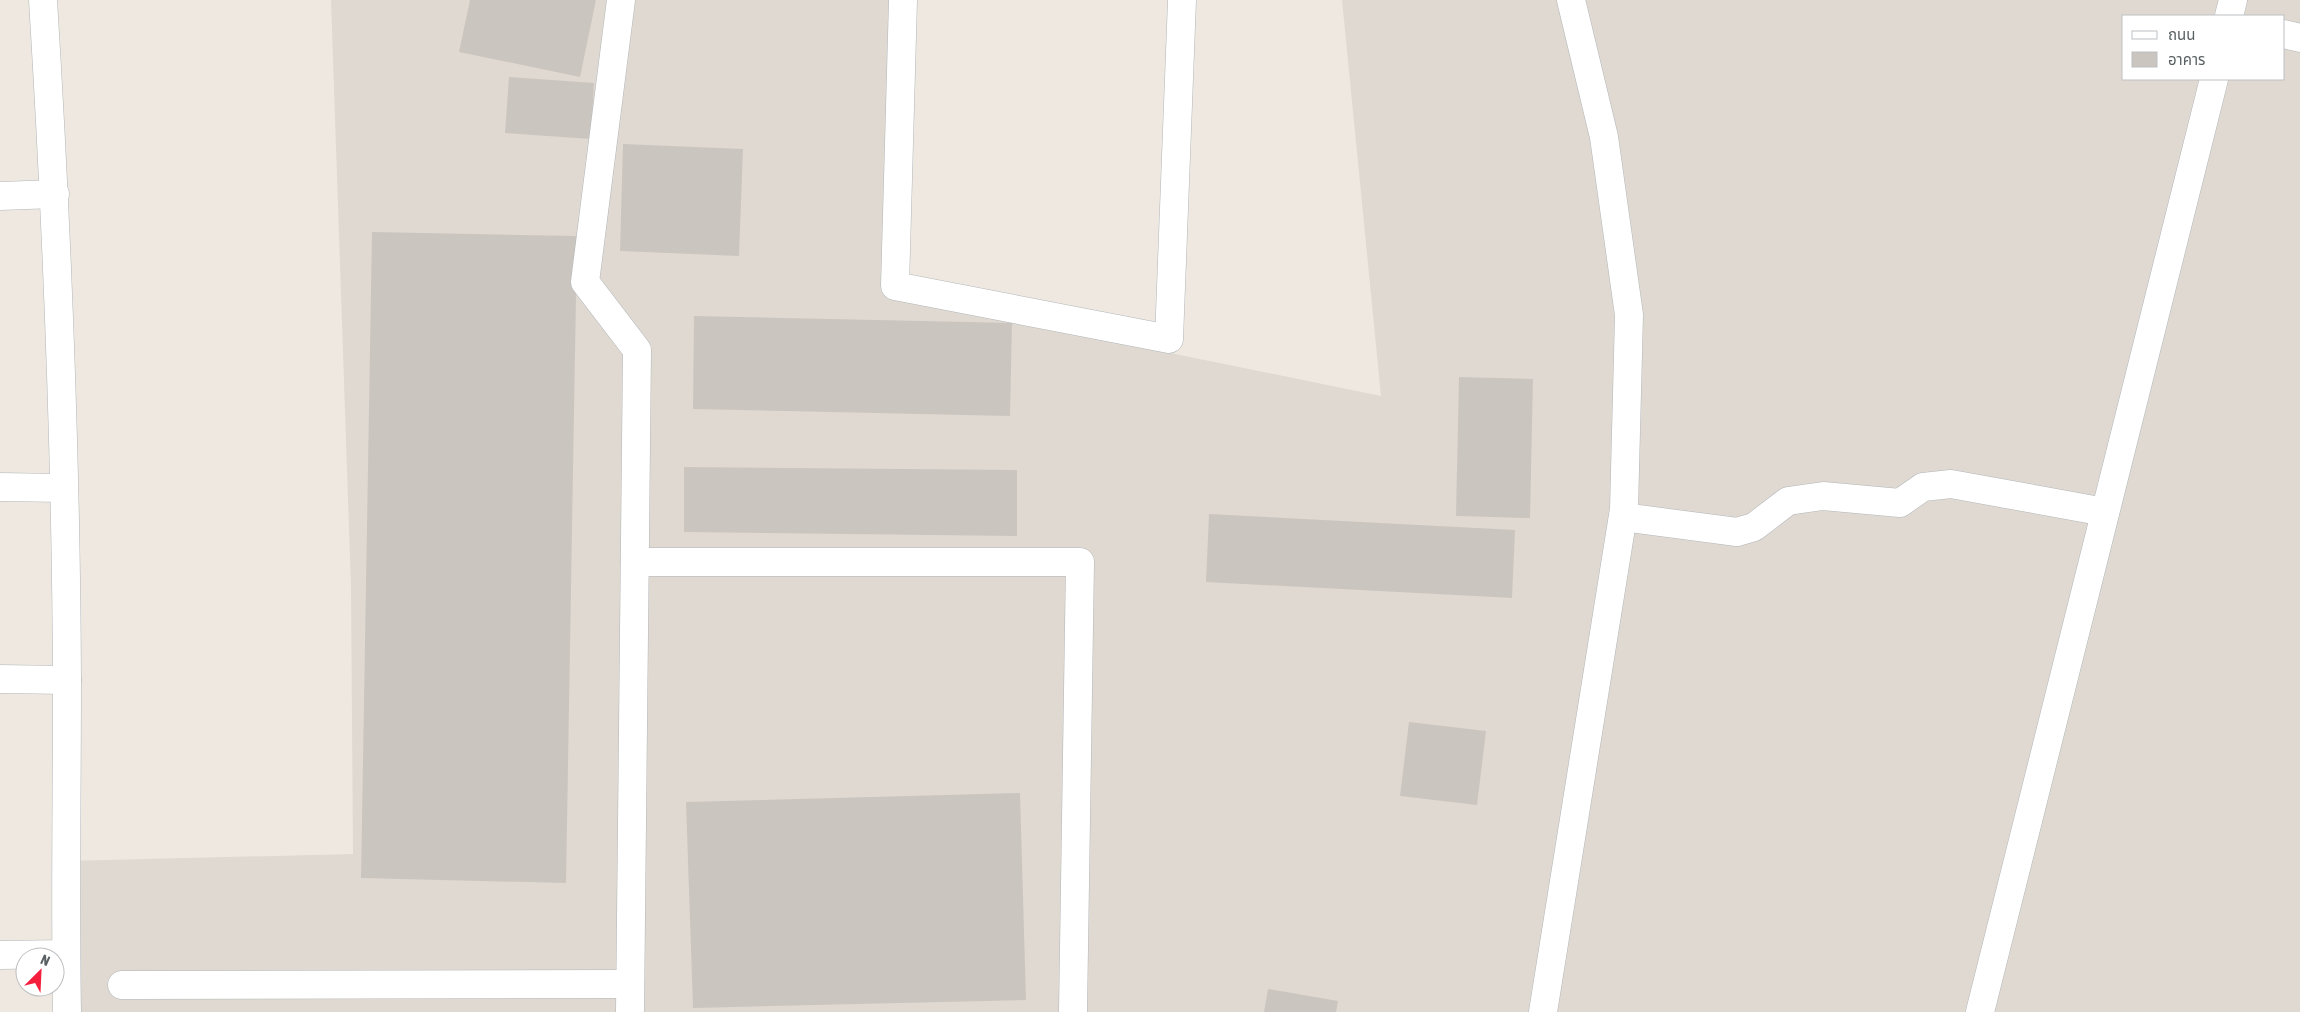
<svg xmlns="http://www.w3.org/2000/svg" width="2300" height="1012" viewBox="0 0 2300 1012" font-family="'Asap Condensed','Noto Sans Thai',sans-serif">
<style>
.education{fill:#e0d9d1;fill-rule:evenodd}
.building{fill:#cbc5bf}
.lines{fill:none;stroke-linecap:round;stroke-linejoin:round}
.minor-casing{stroke:#b1b6b9;stroke-width:29}
.minor{stroke:#fff;stroke-width:28}
</style>
<rect width="100%" height="100%" fill="#eee8e0"/>
<!-- education -->
<path class="education" d="M331 0H892L886 295 1381 396 1342 0H2300V1012H67L64 861 353 854 351 587ZM2124 16H2284V79H2124Z"/>
<!-- building -->
<g class="building">
<polygon points="470,0 596,0 580,77 459,52"/>
<polygon points="509,77 594,83 591,139 505,133"/>
<polygon points="623,144 743,149 739,256 620,251"/>
<polygon points="372,232 577,236 566,883 361,878"/>
<polygon points="694,316 1012,323 1010,416 693,409"/>
<polygon points="1459,377 1533,379 1530,518 1456,516"/>
<polygon points="684,467 1017,470 1017,536 684,532"/>
<polygon points="1209,514 1515,530 1512,598 1206,582"/>
<polygon points="1409,722 1486,731 1477,805 1400,796"/>
<polygon points="1020,793 1026,1000 693,1008 686,802"/>
<polygon points="1268,989 1338,1001 1336,1012 1264,1012"/>
</g>
<g class="lines">
<!-- minor casing -->
<g class="minor-casing">
<g id="minor">
<path d="M43 0C57 227 66 454 67 681 67 792 65 902 67 1012"/>
<polyline points="621,0 585,282 637,350 630,1012"/>
<polyline points="903,0 895,286 1169,339 1182,0"/>
<polyline points="2229,16 2233,0"/>
<polyline points="2284,34 2300,38"/>
<polyline points="0,196 55,194"/>
<polyline points="0,487 63,488"/>
<polyline points="1623,517 1737,532 1754,527 1788,501 1823,496 1900,503 1923,487 1951,484 2105,512"/>
<polyline points="635,562 1080,562 1073,1012"/>
<polyline points="0,679 67,680"/>
<polyline points="0,955 66,954"/>
<polyline points="122,985 630,984"/>
<polyline points="1543,1012 1624,509 1629,315 1604,137 1571,0"/>
<polyline points="1980,1012 2214,79"/>
</g>
</g>
<!-- minor -->
<use href="#minor" class="minor"/>
</g>
<!-- legend -->
<rect x="2122" y="15" width="162" height="65" fill="#ffffff" stroke="#bdbfc1"/>
<rect x="2132" y="31" width="25" height="8" fill="#ffffff" stroke="#bdbfc1"/>
<text x="2168" y="40" font-size="15" fill="#596063">ถนน</text>
<rect x="2132" y="52" width="25" height="15" fill="#cbc5bf" stroke="#bdbfc1"/>
<text x="2168" y="65" font-size="15" fill="#596063">อาคาร</text>
<!-- north arrow -->
<g transform="translate(40 972) rotate(24)"><circle r="24" fill="#ffffff" stroke="#bdbfc1"/>
<path d="M0-4L9 19L0 12L-9 19Z" fill="#f61e3d"/>
<text y="-8" font-size="14" font-weight="bold" text-anchor="middle" fill="#596063">N</text>
</g>
</svg>
